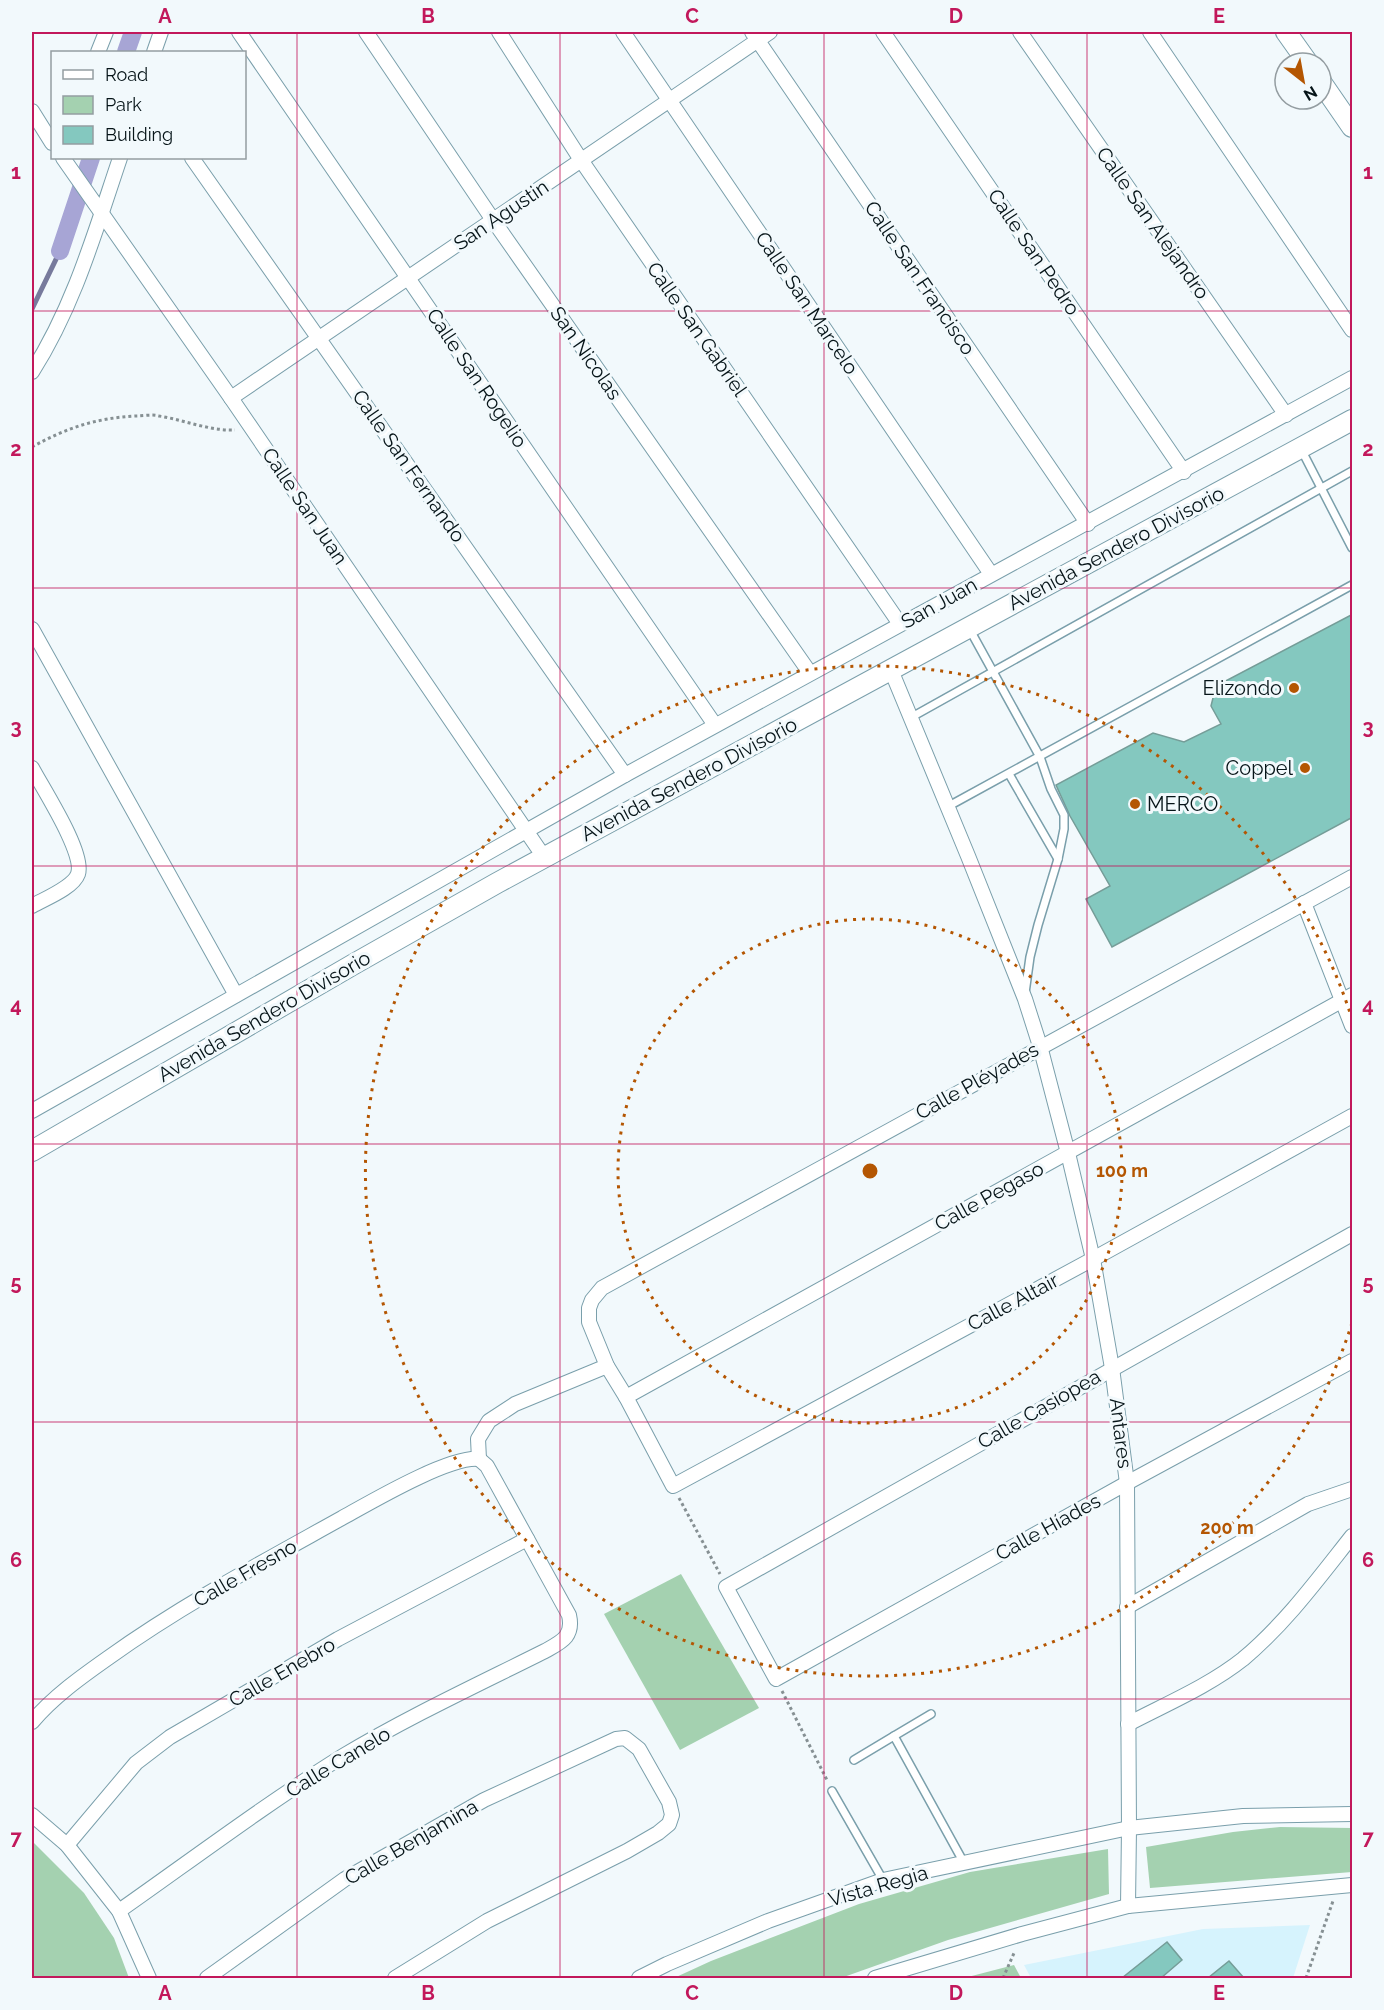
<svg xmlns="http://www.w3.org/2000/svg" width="1384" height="2010" viewBox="0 0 1384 2010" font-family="Raleway,sans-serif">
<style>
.built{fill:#d6f3fd}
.green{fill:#a4d1b0}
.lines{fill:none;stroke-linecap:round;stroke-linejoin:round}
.stream{stroke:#777a9c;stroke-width:5}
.canal{stroke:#a7a5d5;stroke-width:18}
.building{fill:#84c8bf;stroke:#759d98;stroke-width:1.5}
.lane-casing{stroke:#7a9fab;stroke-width:10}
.street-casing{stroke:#7a9fab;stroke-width:16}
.secondary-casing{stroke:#7a9fab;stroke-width:22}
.path{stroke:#869093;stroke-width:3;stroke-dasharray:3 3;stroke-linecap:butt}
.lane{stroke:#fff;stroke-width:7}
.street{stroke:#fff;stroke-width:14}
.secondary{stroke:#fff;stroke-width:20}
.grid{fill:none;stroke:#c2185b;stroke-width:1.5;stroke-opacity:0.55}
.ring{fill:none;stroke:#b45602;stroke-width:3;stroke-dasharray:3 6}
.poi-dot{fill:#b45602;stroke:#f2f9fc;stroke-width:2}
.labels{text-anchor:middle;stroke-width:6;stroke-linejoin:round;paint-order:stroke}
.street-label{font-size:20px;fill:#061418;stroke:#f2f9fc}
.poi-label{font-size:20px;fill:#061418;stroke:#f2f9fc;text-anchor:end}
.centre{fill:#b45602;stroke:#f2f9fc;stroke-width:3}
.ring-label{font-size:18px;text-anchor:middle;font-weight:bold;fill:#b45602;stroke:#f2f9fc;stroke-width:6;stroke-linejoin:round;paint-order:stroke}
.neatline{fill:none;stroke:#c2185b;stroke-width:2}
.grid-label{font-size:20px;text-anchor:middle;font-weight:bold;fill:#c2185b}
</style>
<rect width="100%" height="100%" fill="#f2f9fc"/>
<!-- built -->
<polygon class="built" points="1310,1925 1293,1978 1031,1978 1024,1965 1203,1929"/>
<!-- green -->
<g class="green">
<polygon points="681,1574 759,1708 680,1750 604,1614"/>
<polygon points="1280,1827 1352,1828 1352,1872 1150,1888 1146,1847 1233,1832"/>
<polygon points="32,1841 84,1893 114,1938 129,1978 32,1978"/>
<polygon points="1108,1849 1109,1894 948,1940 841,1978 674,1978 711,1961 859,1904 970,1872"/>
<polygon points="1014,1965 1021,1978 964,1978"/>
</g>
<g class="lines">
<!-- stream -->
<polyline class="stream" points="32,309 60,251"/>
<!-- canal -->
<g class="canal">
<polyline points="126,52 133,32"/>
<polyline points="60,251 91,158"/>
</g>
</g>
<!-- building -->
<g class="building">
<polygon points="1353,614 1353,817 1112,947 1086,899 1110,886 1070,816 1056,785 1153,733 1184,742 1221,724 1211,706 1216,686"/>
<polygon points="1167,1942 1182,1960 1161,1978 1122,1978"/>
<polygon points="1229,1961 1244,1978 1208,1978"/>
</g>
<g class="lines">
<!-- lane casing -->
<g class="lane-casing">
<g id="lane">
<polyline points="1301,449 1352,548"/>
<polyline points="970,630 1040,757 1051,789 1064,815 1064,829 1058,859 1038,925 1030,957 1025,993"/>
<polyline points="910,718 1352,471"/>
<polyline points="1009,774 1058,859"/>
<polyline points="947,807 1352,585"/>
<polyline points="894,1736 931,1714"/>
<polyline points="854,1760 894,1736 964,1863"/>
<polyline points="832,1791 883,1880"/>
</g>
</g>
<!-- street casing -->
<g class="street-casing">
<g id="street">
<polyline points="239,32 715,725"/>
<polyline points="366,32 493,220 810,673"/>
<polyline points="499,32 581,160 900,624"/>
<polyline points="623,32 991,574"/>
<polyline points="752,32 1088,524"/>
<polyline points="883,32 1184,472"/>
<polyline points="1020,32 1286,415"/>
<polyline points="1150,32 1352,330"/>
<polyline points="98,52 106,32"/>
<polyline points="154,52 161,32"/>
<polyline points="32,111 52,143"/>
<polyline points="63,158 231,398 544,857"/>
<polyline points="192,158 625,775"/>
<path d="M32 372C74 306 95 232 120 158"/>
<polyline points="231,398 770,32"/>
<polyline points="32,629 236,995"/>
<polyline points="891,670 968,856 1025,999 1040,1046 1068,1153 1093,1259 1112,1368 1127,1483 1129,1828 1128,1906"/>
<path d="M32 768C43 789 85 853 78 874 73 888 44 899 32 906"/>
<polyline points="1352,877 602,1288 592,1300 589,1308 589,1322 607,1366 626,1397 673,1486 1093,1259 1352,1116"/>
<polyline points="1304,903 1352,1026"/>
<polyline points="32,1111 625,775 1352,378"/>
<polyline points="1352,1234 726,1587 776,1679 1127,1483 1352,1361"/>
<polyline points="626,1397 1352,995"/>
<polyline points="479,1459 478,1439 489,1421 515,1404 607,1366"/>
<polyline points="1127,1607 1308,1504 1352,1489"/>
<path d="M32 1722C53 1697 81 1677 108 1658 182 1605 263 1562 342 1518 371 1502 449 1456 479 1459"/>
<path d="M1128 1724C1166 1704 1209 1686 1243 1659 1285 1624 1318 1579 1352 1536"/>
<polyline points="32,1815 67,1845 119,1911 149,1978"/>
<polyline points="67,1845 136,1763 170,1737 338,1639 527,1539"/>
<path d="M119 1911C193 1859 266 1804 343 1756 408 1717 477 1685 545 1651 561 1642 574 1637 569 1615L487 1466 479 1459"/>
<polyline points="207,1978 345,1879 484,1800 616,1739 625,1738 639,1749 669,1802 672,1815 669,1824 658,1833 627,1851 487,1921 395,1978"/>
<polyline points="639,1978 667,1964 768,1921 883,1880 1129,1828 1243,1816 1352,1814"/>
<polyline points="875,1978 1022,1934 1128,1906 1352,1885"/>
</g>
</g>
<!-- secondary casing -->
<g class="secondary-casing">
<g id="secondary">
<polyline points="1286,32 1308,63"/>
<polyline points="1321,82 1352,127"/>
<polyline points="32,1151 354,964 497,883 1352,420"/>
</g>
</g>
<!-- path -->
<g class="path">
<path d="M32 447C66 428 96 418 136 416 143 416 152 414 159 416 185 420 209 431 235 430"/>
<polyline points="679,1498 720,1574"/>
<polyline points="782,1691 828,1782"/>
<polyline points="1003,1978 1014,1953"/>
<polyline points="1306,1978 1333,1901"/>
</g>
<!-- lane -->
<use href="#lane" class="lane"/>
<!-- street -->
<use href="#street" class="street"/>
<!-- secondary -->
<use href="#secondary" class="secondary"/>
</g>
<!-- grid -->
<path class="grid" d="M297 32V1978M560 32V1978M824 32V1978M1087 32V1978M32 311H1352M32 588H1352M32 866H1352M32 1144H1352M32 1422H1352M32 1699H1352"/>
<!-- distance rings -->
<g class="ring">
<circle cx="870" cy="1171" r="252"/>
<path d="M1352 1323A505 505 0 1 1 1352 1019"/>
</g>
<!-- markers -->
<g class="poi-dot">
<circle cx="1294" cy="688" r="6"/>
<circle cx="1305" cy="768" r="6"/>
<circle cx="1135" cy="804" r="6"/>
</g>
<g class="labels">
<!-- street labels -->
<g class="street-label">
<text transform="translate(501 215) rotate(-34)" y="7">San Agustin</text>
<text transform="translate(1153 223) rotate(55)" y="7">Calle San Alejandro</text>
<text transform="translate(1034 252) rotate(56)" y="7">Calle San Pedro</text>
<text transform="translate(920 278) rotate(56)" y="7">Calle San Francisco</text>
<text transform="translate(807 303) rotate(56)" y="7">Calle San Marcelo</text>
<text transform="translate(697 329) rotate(55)" y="7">Calle San Gabriel</text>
<text transform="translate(586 353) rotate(55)" y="7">San Nicolas</text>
<text transform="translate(477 378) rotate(56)" y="7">Calle San Rogelio</text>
<text transform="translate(409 466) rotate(55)" y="7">Calle San Fernando</text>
<text transform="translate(305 506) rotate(56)" y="7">Calle San Juan</text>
<text transform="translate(1116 548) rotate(-28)" y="7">Avenida Sendero Divisorio</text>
<text transform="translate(939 603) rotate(-29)" y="7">San Juan</text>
<text transform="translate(689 779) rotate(-28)" y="7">Avenida Sendero Divisorio</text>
<text transform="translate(264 1016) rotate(-30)" y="7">Avenida Sendero Divisorio</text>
<text transform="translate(977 1081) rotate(-29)" y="7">Calle Pléyades</text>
<text transform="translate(989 1196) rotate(-29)" y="7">Calle Pegaso</text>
<text transform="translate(1013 1302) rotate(-28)" y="7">Calle Altair</text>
<text transform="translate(1039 1409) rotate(-30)" y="7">Calle Casiopea</text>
<text transform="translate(1121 1433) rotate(83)" y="7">Antares</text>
<text transform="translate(1048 1527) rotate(-29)" y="7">Calle Híades</text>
<text transform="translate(245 1573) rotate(-30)" y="7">Calle Fresno</text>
<text transform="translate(282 1672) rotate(-30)" y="7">Calle Enebro</text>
<text transform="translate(338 1762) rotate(-31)" y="7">Calle Canelo</text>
<text transform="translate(411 1842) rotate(-30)" y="7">Calle Benjamina</text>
<text transform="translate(878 1886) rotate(-16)" y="7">Vista Regia</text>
</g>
<!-- poi labels -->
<g class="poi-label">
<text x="1282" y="695">Elizondo</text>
<text x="1293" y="775">Coppel</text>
<text x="1147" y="811" text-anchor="start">MERCO</text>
</g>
</g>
<circle cx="870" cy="1171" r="9" class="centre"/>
<g class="ring-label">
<text x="1122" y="1177">100 m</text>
<text x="1227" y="1534">200 m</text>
</g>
<!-- border -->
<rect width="1384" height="2010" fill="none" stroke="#f2f9fc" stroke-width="66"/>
<!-- legend -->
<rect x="51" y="51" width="195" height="108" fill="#f2f9fc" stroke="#949da1" stroke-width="1.5"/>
<rect x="63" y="70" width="30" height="9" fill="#ffffff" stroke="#949da1" stroke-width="1.5"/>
<text x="105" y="81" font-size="18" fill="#061418">Road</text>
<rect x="63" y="96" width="30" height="18" fill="#a4d1b0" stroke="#949da1" stroke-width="1.5"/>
<text x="105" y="111" font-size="18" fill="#061418">Park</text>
<rect x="63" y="126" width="30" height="18" fill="#84c8bf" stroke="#949da1" stroke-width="1.5"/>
<text x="105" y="141" font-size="18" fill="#061418">Building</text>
<!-- north arrow -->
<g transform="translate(1303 81) rotate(149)"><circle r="28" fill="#f2f9fc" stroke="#949da1" stroke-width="1.5"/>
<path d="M0-4.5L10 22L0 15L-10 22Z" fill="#b45602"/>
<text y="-9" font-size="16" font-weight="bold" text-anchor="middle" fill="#061418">N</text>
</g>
<rect x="33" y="33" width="1318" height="1944" class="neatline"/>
<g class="grid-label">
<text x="165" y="23">A</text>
<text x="428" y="23">B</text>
<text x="692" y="23">C</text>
<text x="956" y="23">D</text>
<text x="1219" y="23">E</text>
<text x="16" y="179">1</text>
<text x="1368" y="179">1</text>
<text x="16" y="456">2</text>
<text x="1368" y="456">2</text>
<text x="16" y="734">3</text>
<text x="1368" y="734">3</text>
<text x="16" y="1012">4</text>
<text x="1368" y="1012">4</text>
<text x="16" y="1290">5</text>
<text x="1368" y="1290">5</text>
<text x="16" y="1567">6</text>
<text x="1368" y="1567">6</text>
<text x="16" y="1845">7</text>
<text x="1368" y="1845">7</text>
<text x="165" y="2000">A</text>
<text x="428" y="2000">B</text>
<text x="692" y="2000">C</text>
<text x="956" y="2000">D</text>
<text x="1219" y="2000">E</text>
</g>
</svg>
